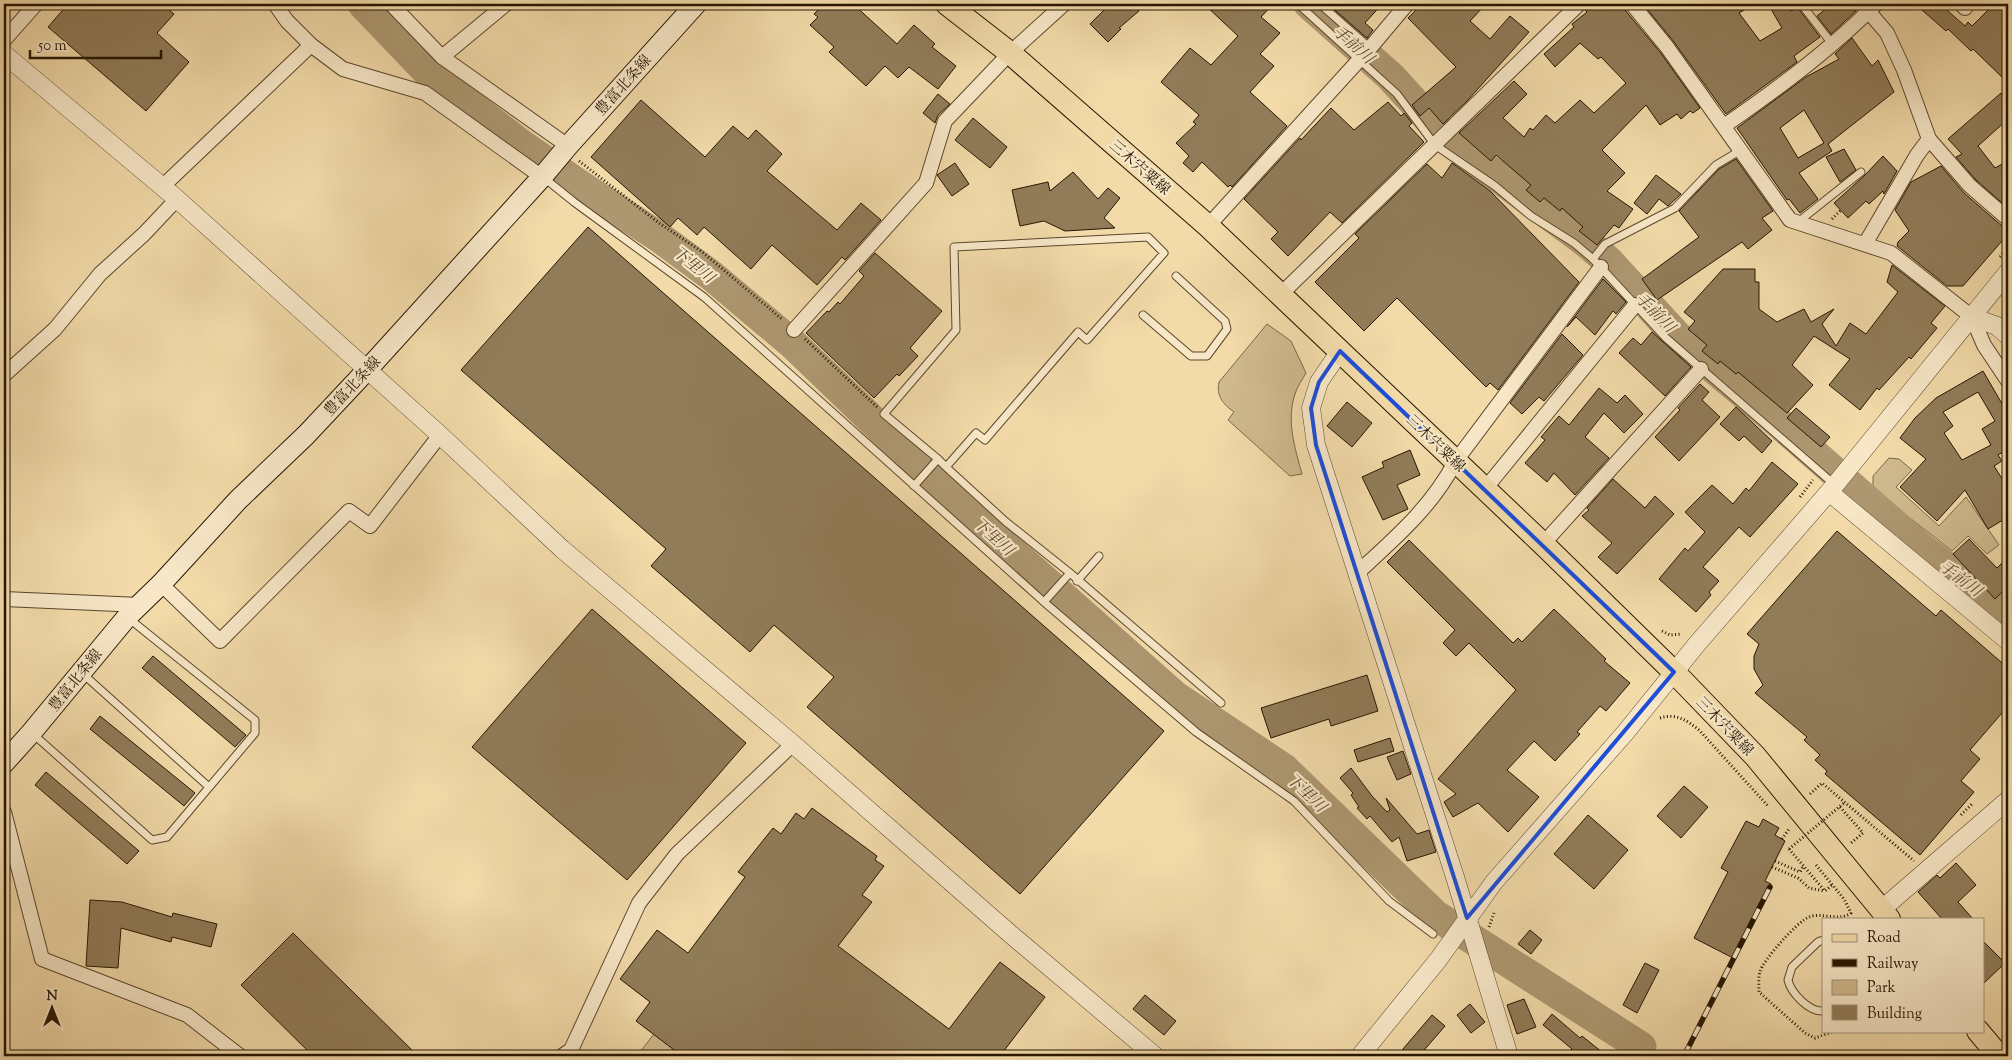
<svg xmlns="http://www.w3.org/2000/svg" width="2012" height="1060" viewBox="0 0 2012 1060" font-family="'Sorts Mill Goudy','Noto Serif JP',serif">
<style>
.green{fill:#cfb98d;stroke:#7b6848}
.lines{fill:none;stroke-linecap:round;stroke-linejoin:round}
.river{stroke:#ad9770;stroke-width:31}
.building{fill:#917c59;stroke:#271602;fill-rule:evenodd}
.service-casing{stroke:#5a472c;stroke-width:9}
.minor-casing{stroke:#5a472c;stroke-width:16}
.tertiary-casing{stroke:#5a472c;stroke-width:19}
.secondary-casing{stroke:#271602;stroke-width:22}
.primary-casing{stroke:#271602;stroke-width:24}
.path{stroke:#271602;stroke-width:3;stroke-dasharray:1 2.5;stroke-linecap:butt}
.service{stroke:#f7e7c7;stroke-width:7}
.minor{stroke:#f7e7c7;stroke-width:14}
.tertiary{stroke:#f7e7c7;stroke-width:18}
.secondary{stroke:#f7e7c7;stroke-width:20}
.primary{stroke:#f2daa9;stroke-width:22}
.rail-casing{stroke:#271602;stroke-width:5.5}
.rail{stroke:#f7e7c7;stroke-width:4;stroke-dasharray:11;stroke-linecap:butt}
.path-bridge{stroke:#271602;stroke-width:3;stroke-dasharray:1 2.5;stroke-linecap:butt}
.marked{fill:none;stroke:#1d4ed8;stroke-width:4;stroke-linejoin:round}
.labels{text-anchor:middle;stroke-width:4.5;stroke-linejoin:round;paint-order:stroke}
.street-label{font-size:15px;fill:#271602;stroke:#f7e7c7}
.water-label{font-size:16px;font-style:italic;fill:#5d4a2e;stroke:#f7e7c7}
</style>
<rect width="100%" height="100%" fill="#f2daa9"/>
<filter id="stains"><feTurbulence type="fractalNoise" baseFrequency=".004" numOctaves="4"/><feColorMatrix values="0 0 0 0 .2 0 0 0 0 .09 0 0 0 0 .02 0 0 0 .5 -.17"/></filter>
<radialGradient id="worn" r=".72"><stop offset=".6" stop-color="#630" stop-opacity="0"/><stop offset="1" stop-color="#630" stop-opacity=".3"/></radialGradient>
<!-- green -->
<g class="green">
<path d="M1267 324 1291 341 1306 373C1302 380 1297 387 1295 394 1286 421 1295 448 1302 474L1290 476 1228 420 1234 412C1223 404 1216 396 1219 382Z"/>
<polygon points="1889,458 1899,459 1912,470 1896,487 1939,526 1966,497 1999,545 1987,554 1968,536 1952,551 1873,489 1873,476"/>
<polygon points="657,1030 694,1056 637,1056"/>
</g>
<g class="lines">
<!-- river -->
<g class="river">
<polyline points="363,4 429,73 519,143 578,184 659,237 712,276 794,345 974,518 1176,697 1284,769 1435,915 1641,1047"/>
<polyline points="1309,4 1391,77 1449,141 1586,242 1609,262 1676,335 1705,361 1780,424 1920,547 2008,614"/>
</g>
</g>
<!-- building -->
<g class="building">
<polygon points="68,4 162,4 174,14 157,33 189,62 146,111 48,27"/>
<polygon points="824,4 853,4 897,44 914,25 935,44 932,47 956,66 938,89 909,67 898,78 885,66 866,86 829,52 834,47 810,25 818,17 814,14"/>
<polygon points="1110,4 1132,4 1139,11 1119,28 1121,29 1108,42 1090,24"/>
<polygon points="1204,4 1273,4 1261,17 1280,33 1260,54 1274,66 1250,92 1287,126 1232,187 1230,185 1228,187 1202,162 1193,172 1183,163 1189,156 1176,143 1196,124 1193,122 1199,115 1161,82 1190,48 1211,65 1238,36"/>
<polygon points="1328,4 1382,4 1365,23 1373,30 1367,38"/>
<polygon points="1422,4 1486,4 1470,21 1490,39 1510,16 1529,32 1468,100 1443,124 1429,108 1420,116 1412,105 1456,67 1408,18"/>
<polygon points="1588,4 1623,4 1625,10 1660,52 1700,108 1693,113 1690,111 1681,119 1677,114 1660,125 1646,105 1602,150 1625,173 1607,191 1633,209 1619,228 1614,225 1597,245 1579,231 1583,227 1562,208 1560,211 1544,198 1540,202 1526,190 1531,185 1496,155 1491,161 1459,133 1514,81 1527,94 1503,118 1524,137 1530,128 1533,130 1546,115 1555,123 1580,100 1594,113 1626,83 1601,57 1598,59 1580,43 1555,67 1544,54 1574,27 1572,24 1587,12 1585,10"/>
<polygon points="1643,4 1668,4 1673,10 1681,4 1754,4 1739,13 1760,41 1782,28 1768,4 1786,4 1791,11 1797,7 1820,37 1794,56 1797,62 1726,114 1674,42"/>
<polygon points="1832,4 1853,4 1856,11 1831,34 1817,16"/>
<polygon points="1915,4 1940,4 1965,26 1968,22 1972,26 1994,4 2003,4 2008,8 2008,83 1973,49 1971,51 1948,29 1946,31"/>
<path d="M1852 38 1872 66 1878 60 1894 92 1828 144 1832 151 1799 173 1818 199 1800 213 1789 199 1787 200 1737 128 1806 77 1839 59 1835 54ZM1804 110 1824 143 1798 158 1780 128Z"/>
<polygon points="2001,93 2008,102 2008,119 1978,146 1995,168 2008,161 2008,208 1976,180 1956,157 1962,154 1948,139"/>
<polygon points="938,94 950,104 938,115 935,123 923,113"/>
<polygon points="641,100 705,157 733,126 748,139 756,130 782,154 767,171 837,230 861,203 881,220 845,260 842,257 817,285 772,245 751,269 704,227 697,235 678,218 670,227 591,157"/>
<polygon points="1388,102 1401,116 1404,113 1412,123 1409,126 1424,142 1342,223 1330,212 1288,256 1271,239 1278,232 1244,199 1300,138 1301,140 1331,108 1354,130"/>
<polygon points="973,118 1007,147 990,168 955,140"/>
<polygon points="1844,149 1856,170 1840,182 1826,157"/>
<polygon points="1883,156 1897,171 1884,194 1883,191 1869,204 1866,201 1848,218 1834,203 1864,176"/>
<polygon points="1736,159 1773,211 1762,218 1772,230 1748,249 1742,242 1657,300 1642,279 1699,237 1679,211 1719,169"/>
<polygon points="955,163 969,184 952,196 937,175"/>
<polygon points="1452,163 1490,191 1579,282 1498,390 1490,383 1486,387 1397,298 1364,331 1315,282 1359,238 1355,234 1427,164 1442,178"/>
<polygon points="1941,166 1964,193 2002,226 2008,228 2008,234 1963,286 1947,286 1897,246 1898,242 1909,231 1895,210 1911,182"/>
<polygon points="1073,172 1098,199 1108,188 1120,198 1104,218 1115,228 1065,231 1044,221 1020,226 1012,190 1048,182 1050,191"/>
<polygon points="1656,175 1681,194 1668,206 1659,199 1647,214 1634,203"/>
<polygon points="588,227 1164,731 1020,894 807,707 834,677 774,625 750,652 651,566 666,549 461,370"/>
<polygon points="875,253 942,311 910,348 918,356 899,376 897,374 874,398 806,333 827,311 829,312 838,302 840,304 864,276 859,271"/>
<polygon points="1892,265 1945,306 1931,323 1937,328 1911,359 1909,357 1879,390 1877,388 1860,410 1829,385 1850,359 1814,336 1792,365 1813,385 1787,413 1738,372 1736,374 1720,361 1718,364 1702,351 1707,345 1688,329 1695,321 1684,312 1723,269 1755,269 1755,282 1759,282 1759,309 1777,322 1804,309 1811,322 1834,309 1822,324 1836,346 1850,323 1866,334 1898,292 1887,282"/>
<polygon points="1603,279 1626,302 1616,314 1613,311 1595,335 1576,317 1567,327"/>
<polygon points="1652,332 1691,367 1665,396 1619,353 1633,338 1641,345"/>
<polygon points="1562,334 1583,355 1544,401 1539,397 1522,414 1510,403"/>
<path d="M1983 371 2008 414V449L1998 455 2002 461 1994 466 2008 488V517L1988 529 1965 490 1937 521 1900 487 1926 459 1900 438 1915 418 1936 398ZM1978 392 1995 421 1982 429 1991 445 1962 460 1944 433 1953 426 1943 412Z"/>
<polygon points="1700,384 1709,392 1702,400 1720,417 1679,461 1655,437 1680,410 1678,408"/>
<polygon points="1599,388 1617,403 1625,395 1643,414 1624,433 1604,413 1585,437 1609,458 1575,495 1554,473 1547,482 1525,463 1545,440 1541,437 1559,416 1569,425"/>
<polygon points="1347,402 1372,423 1352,447 1327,426"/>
<polygon points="1736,407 1772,441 1762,453 1744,436 1739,441 1720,424"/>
<polygon points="1796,408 1830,437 1821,447 1787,418"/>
<polygon points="1410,450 1420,475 1397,485 1408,509 1383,520 1362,477 1384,467 1382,462"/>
<polygon points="1772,462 1798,484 1750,537 1739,527 1703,567 1719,581 1709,592 1711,595 1696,612 1659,579 1685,548 1688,551 1705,532 1685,512 1712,485 1733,504 1746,488 1749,491"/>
<polygon points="1613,479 1645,508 1655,496 1674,514 1617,574 1598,557 1612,543 1582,516 1589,510 1587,508"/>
<polygon points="1837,531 1936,616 1941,610 2008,668 2008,706 1970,750 1980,759 1961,781 1974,792 1920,855 1825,774 1827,771 1815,760 1820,755 1804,740 1807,737 1755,693 1763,685 1754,669 1754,656 1759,644 1747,634"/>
<polygon points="1969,539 1997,568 2008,557 2008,586 1995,599 1953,554"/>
<polygon points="1409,540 1513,643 1518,638 1522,642 1554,609 1606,659 1604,661 1630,683 1606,711 1600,706 1577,732 1580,734 1555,761 1534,741 1507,770 1539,797 1508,832 1478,803 1453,817 1444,802 1456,794 1438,779 1516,690 1469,643 1456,656 1443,643 1455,630 1387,562"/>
<polygon points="592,609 746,743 627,880 472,747"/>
<polygon points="153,656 246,735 235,747 142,668"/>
<polygon points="1367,675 1378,711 1331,726 1329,719 1271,738 1261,708"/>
<polygon points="100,716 195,793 184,806 90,729"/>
<polygon points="1390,738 1394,751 1358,762 1354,750"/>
<polygon points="1403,751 1411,774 1397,780 1387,757"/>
<polygon points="1351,768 1372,796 1387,812 1390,810 1386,798 1417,834 1429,830 1436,852 1407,861 1399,837 1392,842 1370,816 1367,819 1357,808 1359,807 1351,795 1353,793 1340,778"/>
<polygon points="46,772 139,851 127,864 35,785"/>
<polygon points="1684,786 1708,807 1681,838 1657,816"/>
<polygon points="812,808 877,856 875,860 884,866 862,895 872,902 838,946 949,1029 1000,962 1045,997 1000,1056 682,1056 636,1021 650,1002 620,979 657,930 688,953 745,877 738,872 773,828 781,834 796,813 804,819"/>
<polygon points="1588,815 1628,850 1594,889 1554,854"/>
<polygon points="1763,819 1779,828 1775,835 1785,841 1765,881 1771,884 1733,958 1694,938 1728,872 1721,868 1746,821 1759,827"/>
<polygon points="1956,863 1976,885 1958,902 1973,919 1942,919 1918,892 1937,875 1940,878"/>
<polygon points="90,900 122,902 172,917 173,913 217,924 211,947 172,937 171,942 121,928 118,968 86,966"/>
<polygon points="1530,930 1542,940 1531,954 1518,944"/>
<polygon points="293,933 418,1056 313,1056 241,985"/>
<polygon points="1983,941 2005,963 1983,984"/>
<polygon points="1645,963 1659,970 1637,1013 1623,1005"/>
<polygon points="1145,995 1176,1021 1164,1035 1133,1009"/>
<polygon points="1524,999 1536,1027 1517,1034 1507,1005"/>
<polygon points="1470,1004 1485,1022 1471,1033 1457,1015"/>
<polygon points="1552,1014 1580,1038 1582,1036 1607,1056 1565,1056 1572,1049 1543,1025"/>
<polygon points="1432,1015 1445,1026 1419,1056 1397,1056"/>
</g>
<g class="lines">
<!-- service casing -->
<g class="service-casing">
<g id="service">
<polyline points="1298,4 1397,94 1435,145 1495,186 1531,216 1574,243 1593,259 1666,338 1835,485"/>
<polyline points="1320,4 1370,48"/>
<polyline points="1802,5 1833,45"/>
<polyline points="543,177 574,202 704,297 1044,602 1196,732 1294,801 1389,901 1433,934"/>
<polyline points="1798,222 1861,172"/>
<polyline points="1593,259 1605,244 1675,208 1716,165 1741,150"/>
<polyline points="1143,315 1191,356 1207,356 1227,329 1225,321 1176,276"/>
<polyline points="946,467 976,433 985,440 1078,332 1087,340 1164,253 1148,237 954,247 956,330 884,414 938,459 946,467 1005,521 1070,573 1221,703"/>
<polyline points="914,486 938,459"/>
<polyline points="1077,581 1099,556"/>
<polyline points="1044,602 1070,573"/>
<polyline points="83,674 209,787"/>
<polyline points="32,733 152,840 167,837 255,733 255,720 127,617"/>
<path d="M1823 940 1818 942 1792 967 1788 980C1791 993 1809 1012 1823 1011"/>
</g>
</g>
<!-- minor casing -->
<g class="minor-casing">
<g id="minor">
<polyline points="275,4 287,21 311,45 343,69 425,93 542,177"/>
<polyline points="391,4 442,57 568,146"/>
<polyline points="1632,4 1667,47 1790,220 1891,253 1972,317 1984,345 2008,381"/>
<polyline points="1862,4 1887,33 1904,70 1929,139 1970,186 2008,219"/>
<polyline points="1961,4 1965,8 1968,4"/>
<polyline points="4,40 36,4"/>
<polyline points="442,57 506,4"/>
<path d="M1724 126C1778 89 1830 50 1876 4"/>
<polyline points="162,187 311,45"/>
<polyline points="1208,226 1370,48 1407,4"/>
<polyline points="1865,244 1917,155 1929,139"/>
<polyline points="1280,295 1579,4"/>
<polyline points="794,330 926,183 945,121 1010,53 1064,4"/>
<polyline points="4,375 55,329 100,274 144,234 177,199"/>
<polyline points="1485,489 1635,305"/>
<polyline points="1543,544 1701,369"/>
<path d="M1356 574C1393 540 1432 507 1455 462L1601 267"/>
<polyline points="161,584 220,641 349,511 370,526 440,435"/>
<polyline points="4,599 140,605"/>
<polyline points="4,812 42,959 187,1015 240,1056"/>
<polyline points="562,1056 571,1050 639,903 677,854 793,744"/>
</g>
</g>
<!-- tertiary casing -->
<g class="tertiary-casing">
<g id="tertiary">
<polyline points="4,54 177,199 440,435 562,549 793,744 1015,938 1155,1056"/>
<polyline points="1972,317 1997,326 2008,336"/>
<polyline points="1340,351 1319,382 1311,408 1316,445 1455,877 1509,1056"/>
<polyline points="1829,492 2008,641"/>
<polyline points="1881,910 2008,800"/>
<polyline points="1360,1056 1438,960 1494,882 1625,733 1697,644 1835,485 2008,272"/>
</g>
</g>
<!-- secondary casing -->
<g class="secondary-casing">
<polyline id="secondary" points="4,763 31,733 127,617 161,584 238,500 306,435 367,370 542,177 568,146 696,4"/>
</g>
<!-- primary casing -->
<g class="primary-casing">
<g id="primary">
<polyline points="947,4 1010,53 1208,226 1543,544 1674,672 1755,756 1889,919"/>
<polyline points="1978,1031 1999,1056"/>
</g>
</g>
<!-- path -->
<g class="path">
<polyline points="579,161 659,223 701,251 783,320"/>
<polyline points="1832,219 1841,210"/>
<polyline points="2000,257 2008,247"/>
<polyline points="805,339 877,407"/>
<polyline points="1800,497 1813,480"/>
<polyline points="1662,631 1670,635 1682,634"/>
<path d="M1660 718C1676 713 1687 720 1700 731L1768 806"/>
<polyline points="1810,794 1822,783 1914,861"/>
<polyline points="1840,807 1863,833 1851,843"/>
<polyline points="1961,815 1973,803"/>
<polyline points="1782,839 1789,829"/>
<polyline points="1789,849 1825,891 1832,885"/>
<polyline points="1775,861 1800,872 1803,867"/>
<path d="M1816 865 1844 899 1851 913C1838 922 1822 912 1809 917 1798 921 1762 961 1760 972 1758 978 1759 986 1759 992L1805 1033 1815 1038 1835 1031"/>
<polyline points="1772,867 1798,878 1809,888 1824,891"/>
<polyline points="1489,927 1494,913"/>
</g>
<!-- service -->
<use href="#service" class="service"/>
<!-- minor -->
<use href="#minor" class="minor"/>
<!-- tertiary -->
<use href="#tertiary" class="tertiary"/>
<!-- secondary -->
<use href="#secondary" class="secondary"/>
<!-- primary -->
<use href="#primary" class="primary"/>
<!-- rail casing -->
<g class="rail-casing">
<polyline id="rail" points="1684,1056 1770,887"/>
</g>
<!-- rail -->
<use href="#rail" class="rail"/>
<!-- path-bridge -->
<polyline class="path-bridge" points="1789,849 1845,802"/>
</g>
<!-- marked area -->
<path class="marked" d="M1340 351 1674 672 1467 918 1316 445 1311 408 1319 382Z"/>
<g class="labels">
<!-- street labels -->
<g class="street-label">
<text transform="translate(623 85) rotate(-48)" y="5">豊富北条線</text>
<text transform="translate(1140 167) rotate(41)" y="5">三木宍粟線</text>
<text transform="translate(352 386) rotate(-47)" y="5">豊富北条線</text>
<text transform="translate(1436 443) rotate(44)" y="5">三木宍粟線</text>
<text transform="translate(75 680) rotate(-51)" y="5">豊富北条線</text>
<text transform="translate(1725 726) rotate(46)" y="5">三木宍粟線</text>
</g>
<!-- water labels -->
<g class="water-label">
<text transform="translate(1354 44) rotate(42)" y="6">手前川</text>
<text transform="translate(694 264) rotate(39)" y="6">下里川</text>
<text transform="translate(1656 312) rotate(45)" y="6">手前川</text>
<text transform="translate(994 536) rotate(42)" y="6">下里川</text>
<text transform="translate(1961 578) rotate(37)" y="6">手前川</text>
<text transform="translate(1307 792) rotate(44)" y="6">下里川</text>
</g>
</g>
<!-- margin -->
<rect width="2012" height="1060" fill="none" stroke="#f2daa9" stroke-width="20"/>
<rect x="5" y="5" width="2002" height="1050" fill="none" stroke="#271602" stroke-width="2.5"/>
<rect x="10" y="10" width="1992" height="1040" fill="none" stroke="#271602"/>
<!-- legend -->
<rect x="1822" y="918" width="162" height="115" fill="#f7e7c7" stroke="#a49378"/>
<rect x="1832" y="934" width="25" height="8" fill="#f2daa9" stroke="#a49378"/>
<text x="1867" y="942" font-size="15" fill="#271602">Road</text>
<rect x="1832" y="959" width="25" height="8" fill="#271602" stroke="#a49378"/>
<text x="1867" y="968" font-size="15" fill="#271602">Railway</text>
<rect x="1832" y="980" width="25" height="15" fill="#cfb98d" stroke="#a49378"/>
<text x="1867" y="992" font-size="15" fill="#271602">Park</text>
<rect x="1832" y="1005" width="25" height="15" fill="#917c59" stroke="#a49378"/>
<text x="1867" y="1018" font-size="15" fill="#271602">Building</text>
<!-- north arrow -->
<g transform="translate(52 1008)" stroke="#f7e7c7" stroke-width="4" paint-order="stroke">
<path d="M0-4L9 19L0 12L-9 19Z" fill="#271602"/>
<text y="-8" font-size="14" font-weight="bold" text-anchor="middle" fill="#271602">N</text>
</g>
<!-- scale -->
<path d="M30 50v8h131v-8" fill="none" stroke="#271602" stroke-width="2.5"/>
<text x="38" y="50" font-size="15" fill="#271602" stroke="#f7e7c7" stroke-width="4" paint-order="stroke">50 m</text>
<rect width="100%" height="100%" filter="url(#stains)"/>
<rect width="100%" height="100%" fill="url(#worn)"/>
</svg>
